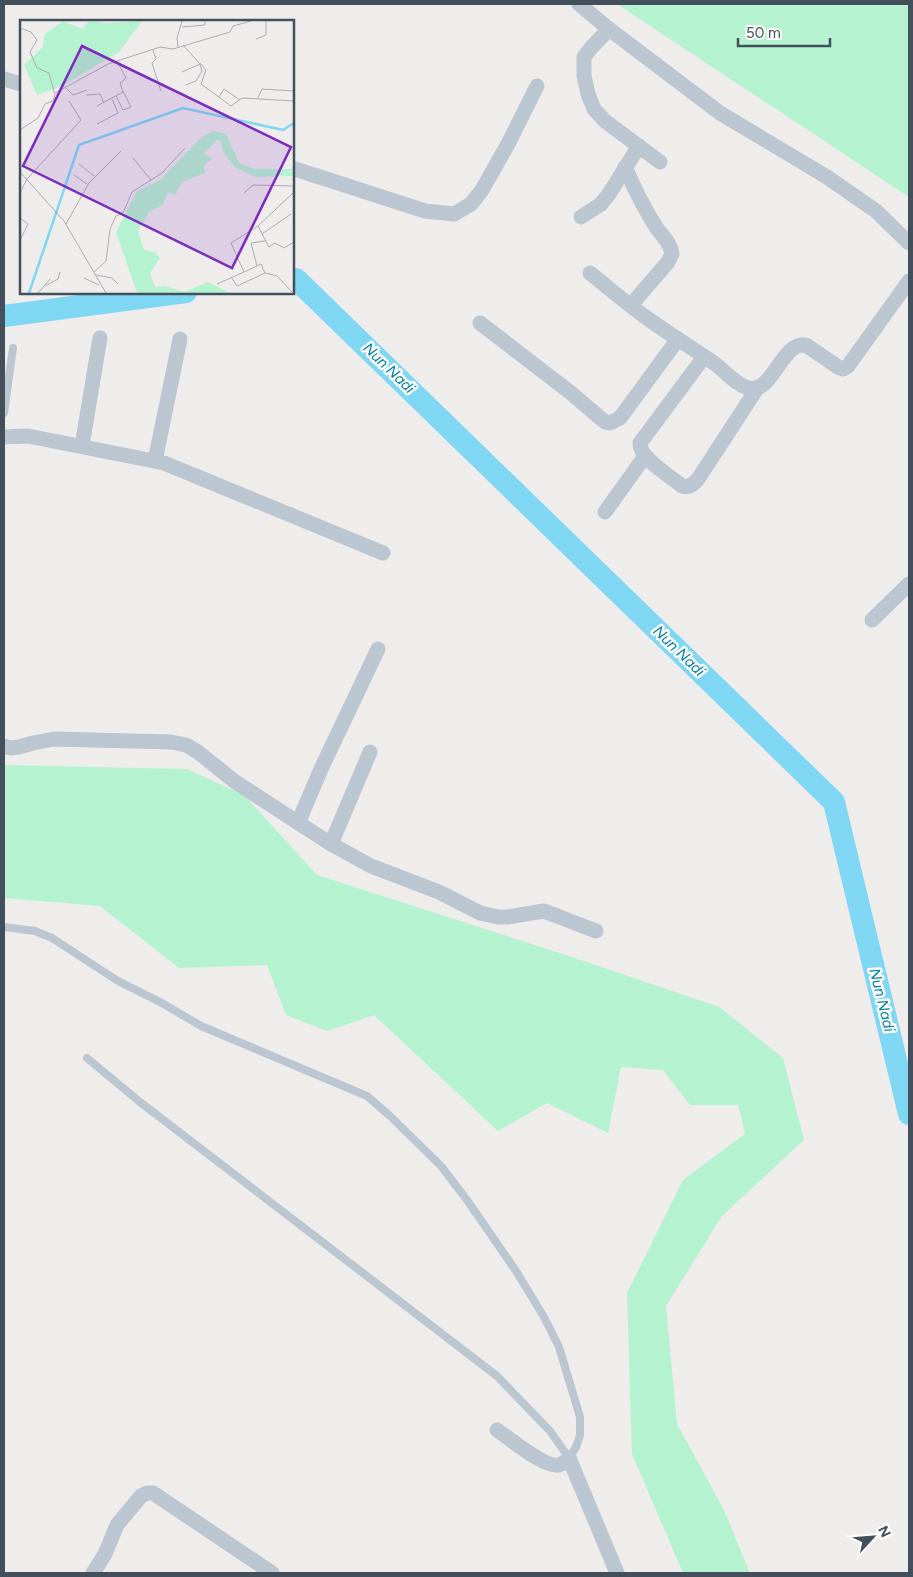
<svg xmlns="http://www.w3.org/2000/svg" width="913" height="1577" viewBox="0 0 913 1577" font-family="Figtree,sans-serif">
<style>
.green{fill:#b5f2cf}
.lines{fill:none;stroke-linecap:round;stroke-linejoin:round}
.river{stroke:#7fd7f3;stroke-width:22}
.service{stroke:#bbc6d0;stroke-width:8}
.minor{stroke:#bbc6d0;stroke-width:15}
.labels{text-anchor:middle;stroke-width:5;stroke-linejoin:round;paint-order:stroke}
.water-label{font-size:15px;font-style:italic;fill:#0180a9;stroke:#fff}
.inset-river{fill:none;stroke:#7fd7f3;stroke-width:2.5}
.inset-road{fill:none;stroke:#aaadb2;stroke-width:1}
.view{fill:#7b2cbf;fill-opacity:0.15;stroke:#7b2cbf;stroke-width:2.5}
.inset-edge{fill:none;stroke:#434f5b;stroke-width:2.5}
</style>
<rect width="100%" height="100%" fill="#efecec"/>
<!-- green -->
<g class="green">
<polygon points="617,4 909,4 909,197"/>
<polygon points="4,765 187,769 244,795 317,875 575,958 719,1007 783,1058 804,1140 722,1216 666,1306 677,1424 723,1508 750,1573 683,1573 632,1454 627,1293 683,1180 745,1134 738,1105 690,1105 663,1070 621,1067 608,1133 547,1103 498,1131 374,1015 327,1031 286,1015 267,965 179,968 100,906 4,898"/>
</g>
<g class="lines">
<!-- river -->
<g class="river">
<polyline points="292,279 296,279 834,802 909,1114"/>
<polyline points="4,316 186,292"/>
</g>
<!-- service -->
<g class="service">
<polyline points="4,413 13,348"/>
<polyline points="4,927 35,931 52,938 118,981 162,1003 201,1026 367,1096 390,1116 441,1166 467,1200 516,1271 544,1317 559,1347 580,1417 580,1435 576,1447 569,1458 550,1431 497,1376 140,1102 87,1058"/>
</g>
<!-- minor -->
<g class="minor">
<polyline points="579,4 609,29 720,113 827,177 876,211 909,243"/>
<polyline points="609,29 591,48 584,57 584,76 588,94 594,109 605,121 660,162"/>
<polyline points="4,79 21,84"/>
<path d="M625 167C634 188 644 208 656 227 662 236 671 243 672 254L668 262 631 305"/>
<polyline points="292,168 425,211 454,214 471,204 482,190 508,144 537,86"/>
<polyline points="581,217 601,204 609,194 639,146"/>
<path d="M590 273C609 288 627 304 647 318 669 334 692 348 714 363 725 371 735 384 748 388 751 389 756 388 759 387 775 380 786 341 806 345L838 367 843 369 848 366 909 281"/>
<polyline points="480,323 571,393 605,422 610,423 620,418 678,339"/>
<path d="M704 357 640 443C639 458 670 476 682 486 689 488 694 484 698 479L758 387"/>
<polyline points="4,437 28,436 164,463 383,553"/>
<polyline points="82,446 100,338"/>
<polyline points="155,461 180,339"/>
<polyline points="605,512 645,456"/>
<polyline points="872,620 909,584"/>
<polyline points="4,746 10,748 19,747 33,743 54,739 171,742 186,745 198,752 234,781 331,844 371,866 439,892 480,913 498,917 507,917 544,911 596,931"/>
<polyline points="298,823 321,769 378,649"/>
<polyline points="331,844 370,752"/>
<path d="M497 1430C511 1439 544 1468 559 1465 563 1464 566 1461 569 1458L617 1573"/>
<polyline points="93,1573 105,1554 117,1525 141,1496 147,1493 153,1493 272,1573"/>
</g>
</g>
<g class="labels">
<!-- water labels -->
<g class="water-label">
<text transform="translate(389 368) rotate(44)" y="5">Nun Nadi</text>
<text transform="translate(679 651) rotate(44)" y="5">Nun Nadi</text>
<text transform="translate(882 1000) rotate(76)" y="5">Nun Nadi</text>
</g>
</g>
<!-- overview -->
<g transform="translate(20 20)">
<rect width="274" height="274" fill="#efecec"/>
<path d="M43 1 62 9 69 1 87 3 122 1 99 32 42 66 17 75 4 45 23 27 24 15ZM194 111 206 114 219 143 235 149H271L274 147V156L236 157 215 147 203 132 201 121 197 120 184 133 192 139 184 145 185 153 162 162 156 174 148 173 143 185 129 192 118 211 124 230 135 232 140 238 130 253 135 267 145 266 164 272 188 262 210 273H117L96 212 117 171 139 161 183 116Z" fill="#b5f2cf"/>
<path class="inset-river" d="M9 273 59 125 163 88 263 110 274 103"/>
<path class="inset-road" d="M162 7 185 5V1M0 8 11 12 17 20 10 32 17 48 29 53 35 75 33 81 25 84 18 98 0 110M236 19 246 15V1M158 27 157 18 162 1M133 30 136 39 132 43 141 71M180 43 186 50 181 64 211 86 222 78 274 81M162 52 180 44 163 25M166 65 176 61 182 51 180 44M46 68 53 75 67 70M35 73 88 44 140 27 153 29 210 12 213 6 231 1M66 75 80 74 84 83M96 76 103 90 111 87 103 71M199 77 204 69 220 80M238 78 242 69 274 71M77 86 103 72 100 63 106 58 97 41M77 104 98 93 92 79M113 138 131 160M59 144 74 156M0 152 44 201 86 273M54 155 67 164M0 173 7 159 61 100 49 81M224 173 233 165 274 166M0 198 8 204 0 220M46 204 69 163 101 131M238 206 249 227 255 223 264 228 274 222M242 214 271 194M74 252 86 241 90 209 96 196 103 193 112 172 142 153 165 128M224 252 237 246 231 223 245 221M245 253 257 256 272 272M76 255 92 258 98 264M211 257 217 266 245 253 241 244 237 246M64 258 79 265M197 264 224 252 211 223 238 206 274 172M25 266 38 259 40 252M18 273 30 259"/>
<path class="view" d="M62 26 271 127 212 248 3 146Z"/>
<rect width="274" height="274" class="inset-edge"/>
</g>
<!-- border -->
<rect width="913" height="1577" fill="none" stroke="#434f5b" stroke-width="10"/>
<!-- north arrow -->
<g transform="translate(873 1537) rotate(64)" stroke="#ffffff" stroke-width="4" paint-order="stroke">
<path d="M0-4L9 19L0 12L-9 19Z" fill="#434f5b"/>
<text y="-8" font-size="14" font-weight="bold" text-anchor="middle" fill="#434f5b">N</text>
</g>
<!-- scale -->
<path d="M738 38v8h92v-8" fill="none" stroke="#434f5b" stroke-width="2.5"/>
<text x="746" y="38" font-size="15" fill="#434f5b" stroke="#ffffff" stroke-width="4" paint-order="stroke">50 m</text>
</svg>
